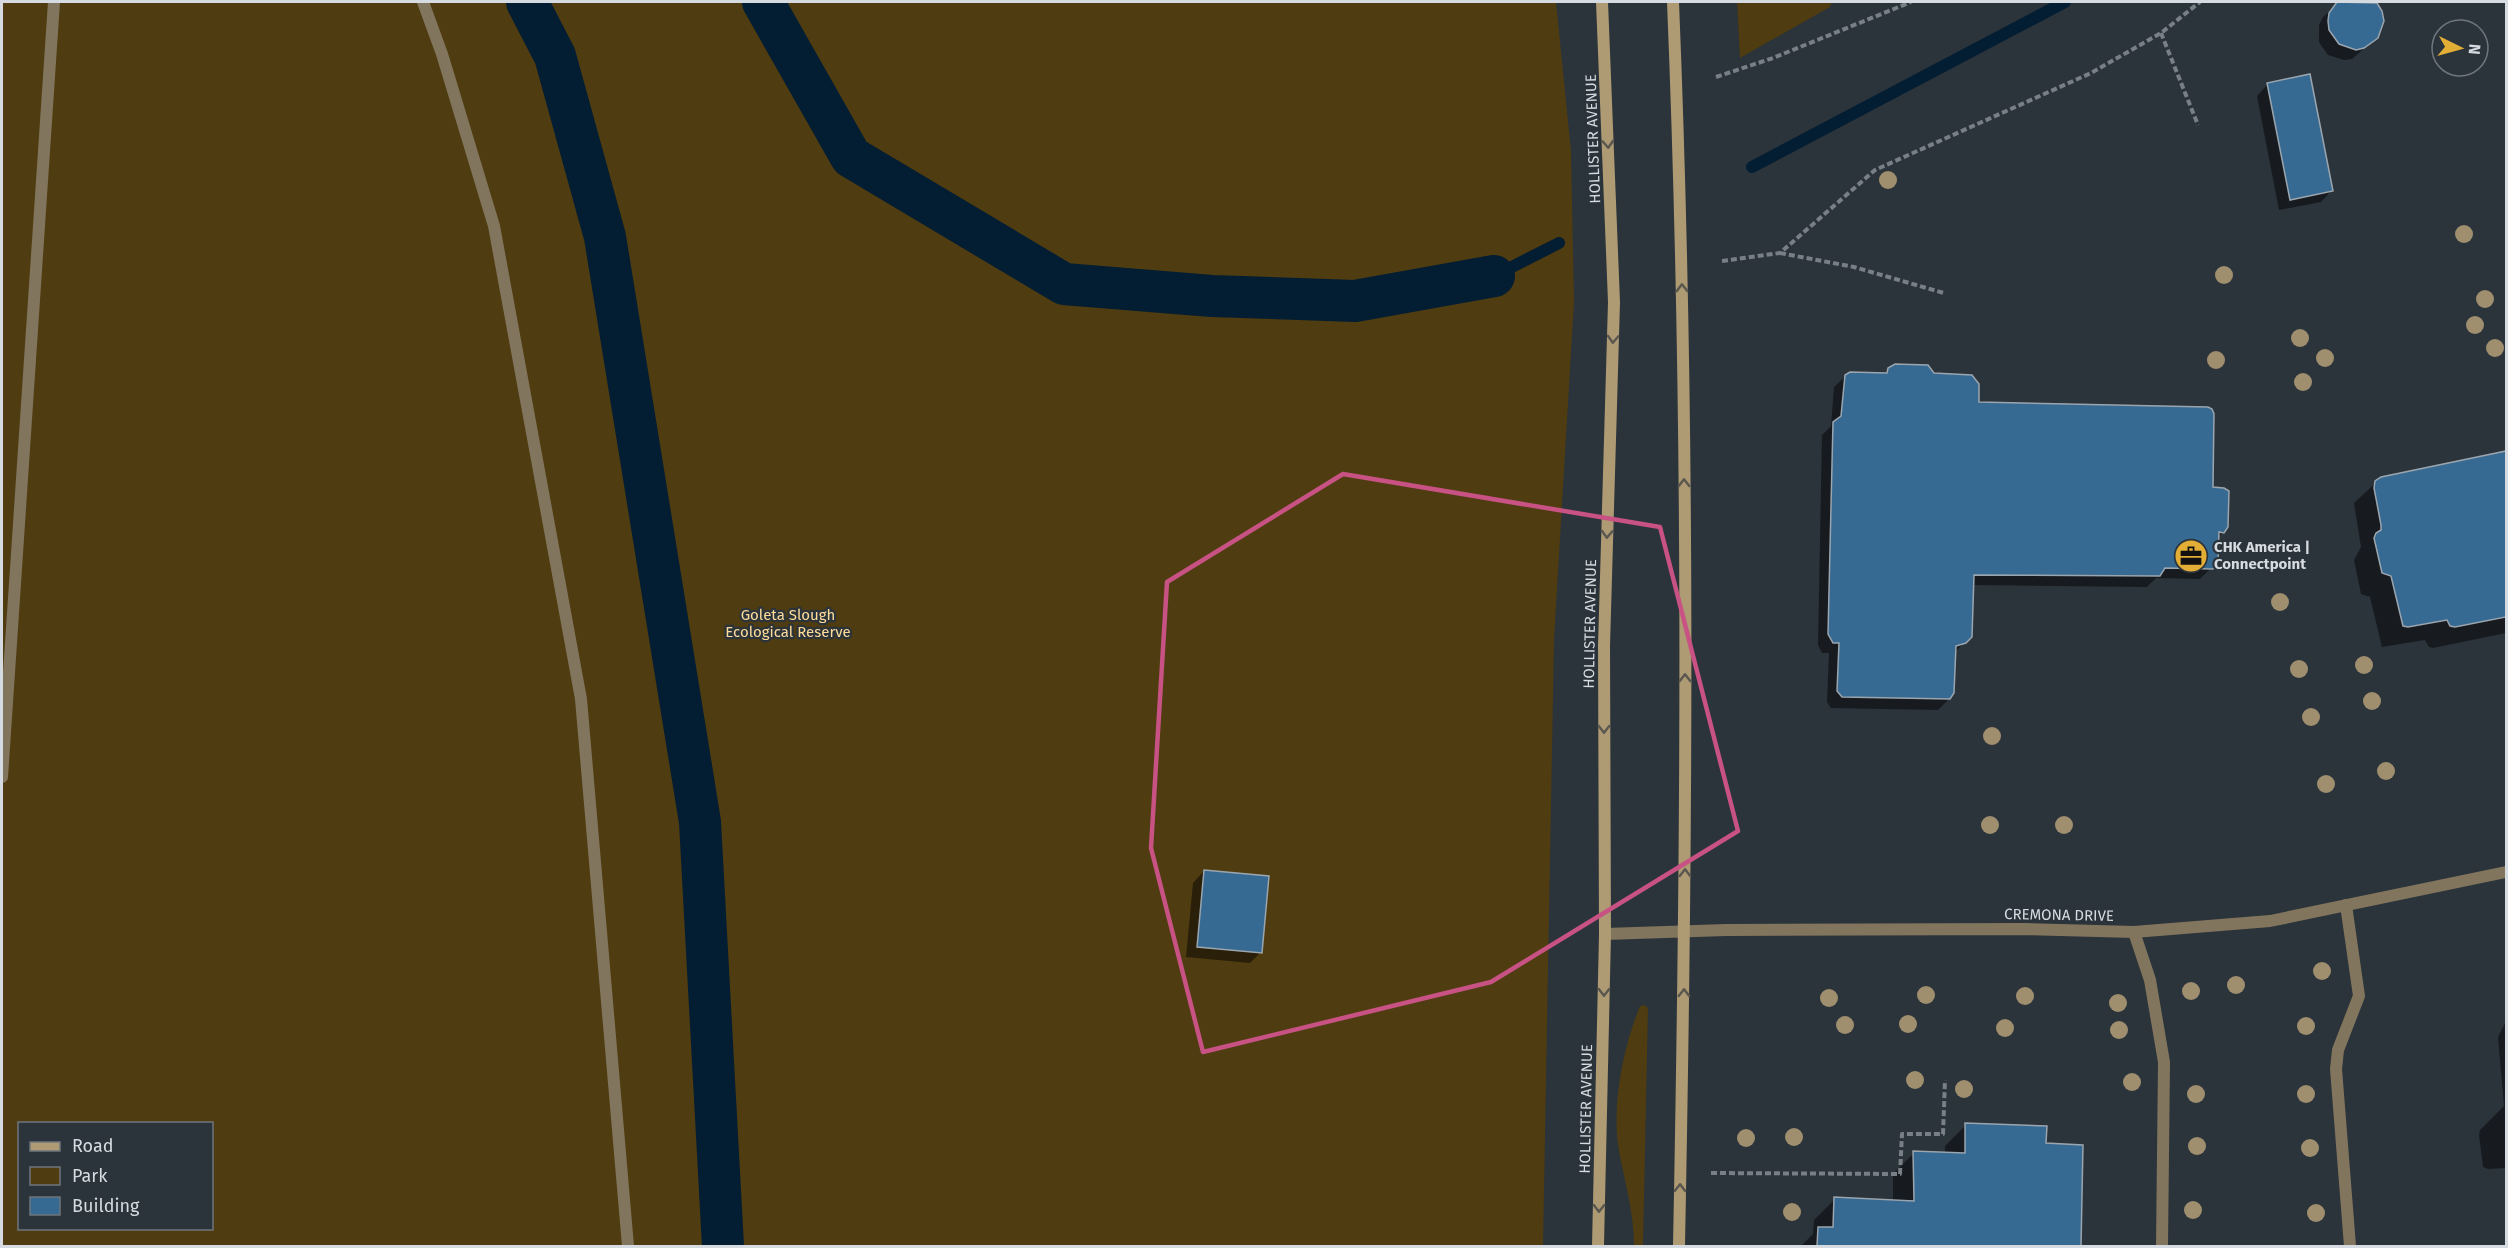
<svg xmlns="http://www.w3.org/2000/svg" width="2508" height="1248" viewBox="0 0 2508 1248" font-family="'Fira Sans',sans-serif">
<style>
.green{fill:#4f3c11;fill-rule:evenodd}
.shadow{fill:#0007}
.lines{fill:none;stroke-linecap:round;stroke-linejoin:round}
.stream{stroke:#031d32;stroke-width:12}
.canal{stroke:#031d32;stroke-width:42}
.building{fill:#376a93;stroke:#9ba5ae;stroke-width:1.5}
.path{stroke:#787f86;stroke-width:4;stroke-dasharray:6 3;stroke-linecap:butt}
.service{stroke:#82755d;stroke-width:12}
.minor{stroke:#82755d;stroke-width:12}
.secondary{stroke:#ae9a73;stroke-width:12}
.tree{fill:#9f8f6e}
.oneway{stroke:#59574f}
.marked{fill:none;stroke:#c85283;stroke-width:4.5;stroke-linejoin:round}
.labels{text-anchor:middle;stroke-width:4.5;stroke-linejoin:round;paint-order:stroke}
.street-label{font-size:15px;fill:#d5dbe0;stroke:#2b333b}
.poi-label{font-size:15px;font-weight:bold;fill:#d5dbe0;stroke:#2b333b;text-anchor:start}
.park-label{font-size:15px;fill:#fedb98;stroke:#2b333b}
</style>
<rect width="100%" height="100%" fill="#2b333b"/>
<!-- green -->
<g class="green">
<path d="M2 2H1556L1571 151 1574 302 1554 640 1543 1246H2ZM20 1124H212V1228H20Z"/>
<polygon points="1737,2 1832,2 1830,7 1740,58"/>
<path d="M1644 1005 1648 1008 1643 1246H1634C1634 1213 1625 1183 1619 1151 1611 1107 1623 1047 1640 1006Z"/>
</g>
<!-- shadow -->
<g class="shadow">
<polygon points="2341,2 2371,2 2381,12 2381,30 2377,37 2352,59 2344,60 2328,55 2319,42 2319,25 2323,17"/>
<polygon points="2268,84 2332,190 2321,202 2279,210 2257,96"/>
<polygon points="1889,369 1933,374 1977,403 2211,489 2223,532 2218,537 2217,562 2200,579 2156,578 2147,587 1972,585 1970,637 1954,653 1949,699 1938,710 1831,708 1827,702 1829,653 1822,653 1818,645 1822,435 1831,426 1834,387 1846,376 1884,374"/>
<polygon points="2506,453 2506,633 2433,648 2429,647 2425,640 2382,647 2370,597 2361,594 2354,560 2361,547 2354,503 2381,478"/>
<polygon points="1204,871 1261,952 1250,963 1186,957 1193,883"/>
<polygon points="2506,1021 2506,1168 2488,1169 2483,1167 2479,1135 2480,1130 2504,1106 2498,1037"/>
<polygon points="1966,1125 2045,1145 2081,1146 2080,1246 1801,1246 1813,1234 1814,1220 1835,1199 1893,1201 1893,1174 1914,1153 1945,1154 1945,1146"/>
</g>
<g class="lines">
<!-- stream -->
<g class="stream">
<polyline points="1752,167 2065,2"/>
<polyline points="1494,276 1559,243"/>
</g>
<!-- canal -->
<g class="canal">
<polyline points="527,2 555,56 605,237 700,822 723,1246"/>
<polyline points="763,2 851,157 1064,284 1212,296 1355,301 1494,276"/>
</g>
</g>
<!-- building -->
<g class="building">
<polygon points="2337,2 2377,3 2382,11 2384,21 2378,38 2364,48 2356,50 2339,44 2329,30 2328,21 2329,13"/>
<polygon points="2310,74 2333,191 2290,200 2267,83"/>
<polygon points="1895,364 1928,365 1934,373 1972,375 1979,384 1979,402 2208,407 2212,409 2214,414 2213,487 2224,488 2229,491 2228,527 2224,533 2219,532 2218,563 2213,569 2165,568 2160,576 1974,575 1972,637 1966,643 1956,646 1954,693 1950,699 1842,697 1837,691 1839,643 1833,643 1828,634 1833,422 1841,416 1845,375 1850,372 1887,373 1888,368"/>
<polygon points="2506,451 2506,617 2455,627 2450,626 2447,620 2408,627 2403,626 2391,576 2382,573 2374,538 2376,533 2381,530 2381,525 2374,488 2375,481 2381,477"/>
<polygon points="1204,870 1269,876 1262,953 1197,947"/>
<polygon points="1965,1123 2047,1126 2046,1143 2083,1145 2081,1246 1817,1246 1818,1227 1833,1227 1834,1197 1914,1201 1913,1151 1965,1153"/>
</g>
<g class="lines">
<!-- path -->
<g class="path">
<polyline points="2161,33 2198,125"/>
<polyline points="1716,77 1773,58 1911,2"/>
<polyline points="1780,253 1854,267 1944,293"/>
<polyline points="1722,261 1780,253 1875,170 2091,73 2161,33 2200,2"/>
<polyline points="1711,1173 1900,1174 1902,1134 1943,1134 1945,1080"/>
</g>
<!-- service -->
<g class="service">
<polyline points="423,2 442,54 494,226 581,699 628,1246"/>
<polyline points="2,777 54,2"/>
<polyline points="2346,905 2359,996 2338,1050 2336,1069 2350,1246"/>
<polyline points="2134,932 2150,980 2164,1062 2162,1246"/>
</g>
<!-- minor -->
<polyline class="minor" points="1605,934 1726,930 2024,929 2134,932 2270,921 2506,872"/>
<!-- secondary -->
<g class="secondary">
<path d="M1673 2C1690 416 1687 831 1679 1246"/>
<polyline points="1598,1246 1605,934 1604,646 1614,302 1602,2"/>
</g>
</g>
<!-- trees -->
<g class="tree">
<circle cx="1888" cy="180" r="9"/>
<circle cx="2464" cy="234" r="9"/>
<circle cx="2224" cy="275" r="9"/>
<circle cx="2485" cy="299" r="9"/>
<circle cx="2475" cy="325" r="9"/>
<circle cx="2300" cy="338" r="9"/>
<circle cx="2495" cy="348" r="9"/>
<circle cx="2325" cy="358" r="9"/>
<circle cx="2216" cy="360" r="9"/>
<circle cx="2303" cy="382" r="9"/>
<circle cx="2280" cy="602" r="9"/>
<circle cx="2364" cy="665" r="9"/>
<circle cx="2299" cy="669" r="9"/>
<circle cx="2372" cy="701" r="9"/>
<circle cx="2311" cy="717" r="9"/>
<circle cx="1992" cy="736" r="9"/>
<circle cx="2386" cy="771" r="9"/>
<circle cx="2326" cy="784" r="9"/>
<circle cx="1990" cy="825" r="9"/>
<circle cx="2064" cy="825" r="9"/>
<circle cx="2322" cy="971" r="9"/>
<circle cx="2236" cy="985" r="9"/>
<circle cx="2191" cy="991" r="9"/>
<circle cx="1926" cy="995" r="9"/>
<circle cx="2025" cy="996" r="9"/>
<circle cx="1829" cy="998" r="9"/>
<circle cx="2118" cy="1003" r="9"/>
<circle cx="1908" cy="1024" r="9"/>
<circle cx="1845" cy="1025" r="9"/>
<circle cx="2306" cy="1026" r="9"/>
<circle cx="2005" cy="1028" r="9"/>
<circle cx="2119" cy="1030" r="9"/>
<circle cx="1915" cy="1080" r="9"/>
<circle cx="2132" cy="1082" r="9"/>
<circle cx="1964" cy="1089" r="9"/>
<circle cx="2196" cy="1094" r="9"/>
<circle cx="2306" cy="1094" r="9"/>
<circle cx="1794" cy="1137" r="9"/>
<circle cx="1746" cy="1138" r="9"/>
<circle cx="2197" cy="1146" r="9"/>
<circle cx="2310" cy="1148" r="9"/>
<circle cx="2193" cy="1210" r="9"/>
<circle cx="1792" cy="1212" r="9"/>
<circle cx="2316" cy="1213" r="9"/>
</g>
<!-- one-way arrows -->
<defs><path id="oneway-chevron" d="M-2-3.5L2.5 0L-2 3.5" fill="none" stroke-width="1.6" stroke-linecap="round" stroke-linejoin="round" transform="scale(1.5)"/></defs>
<g class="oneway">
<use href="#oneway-chevron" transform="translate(1608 144) rotate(87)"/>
<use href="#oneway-chevron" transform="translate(1682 288) rotate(-91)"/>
<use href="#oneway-chevron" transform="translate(1613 339) rotate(92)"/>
<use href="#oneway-chevron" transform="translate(1684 483) rotate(-91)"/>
<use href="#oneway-chevron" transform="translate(1607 534) rotate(92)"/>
<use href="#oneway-chevron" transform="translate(1685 678) rotate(-90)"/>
<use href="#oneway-chevron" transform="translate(1604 729) rotate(90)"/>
<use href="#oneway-chevron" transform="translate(1685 873) rotate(-90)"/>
<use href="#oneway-chevron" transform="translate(1604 992) rotate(91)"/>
<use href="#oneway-chevron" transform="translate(1684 993) rotate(-89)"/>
<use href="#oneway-chevron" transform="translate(1680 1188) rotate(-89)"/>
<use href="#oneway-chevron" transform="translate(1599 1208) rotate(91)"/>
</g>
<!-- marked area -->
<path class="marked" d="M1343 474 1660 527 1738 831 1491 982 1203 1052 1151 848 1167 582Z"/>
<!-- icons -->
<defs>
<g id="office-disc" transform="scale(1.725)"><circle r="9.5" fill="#e3ae35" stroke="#2b333b"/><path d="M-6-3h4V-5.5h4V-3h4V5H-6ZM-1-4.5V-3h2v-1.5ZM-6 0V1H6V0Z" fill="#111"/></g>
</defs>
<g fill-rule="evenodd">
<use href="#office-disc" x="2191" y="556"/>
</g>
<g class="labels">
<!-- street labels -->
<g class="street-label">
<text transform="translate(1593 139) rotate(-92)" y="5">HOLLISTER AVENUE</text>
<text transform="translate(1590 624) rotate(-89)" y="5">HOLLISTER AVENUE</text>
<text transform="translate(2059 915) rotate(1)" y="5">CREMONA DRIVE</text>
<text transform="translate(1586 1109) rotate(-89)" y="5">HOLLISTER AVENUE</text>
</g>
<!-- poi labels -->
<g class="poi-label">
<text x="2214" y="552">CHK America |<tspan x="2214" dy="17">Connectpoint</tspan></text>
</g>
<!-- park labels -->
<g class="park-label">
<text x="788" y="620">Goleta Slough<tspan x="788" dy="17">Ecological Reserve</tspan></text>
</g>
</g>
<!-- border -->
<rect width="2508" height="1248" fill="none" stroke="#d5dbe0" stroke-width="6"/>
<!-- legend -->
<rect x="18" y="1122" width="195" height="108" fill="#2b333b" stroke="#6f767d" stroke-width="1.5"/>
<rect x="30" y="1142" width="30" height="9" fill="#ae9a73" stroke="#6f767d" stroke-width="1.5"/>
<text x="72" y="1152" font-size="18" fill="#d5dbe0">Road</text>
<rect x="30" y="1167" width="30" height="18" fill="#4f3c11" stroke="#6f767d" stroke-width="1.5"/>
<text x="72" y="1182" font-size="18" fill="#d5dbe0">Park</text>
<rect x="30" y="1197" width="30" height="18" fill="#376a93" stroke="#6f767d" stroke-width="1.5"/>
<text x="72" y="1212" font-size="18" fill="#d5dbe0">Building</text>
<!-- north arrow -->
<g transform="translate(2460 48) rotate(95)"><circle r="28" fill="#2b333b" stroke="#6f767d" stroke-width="1.5"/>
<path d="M0-4.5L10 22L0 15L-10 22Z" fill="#e3ae35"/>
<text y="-9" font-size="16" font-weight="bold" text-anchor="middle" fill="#d5dbe0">N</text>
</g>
</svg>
